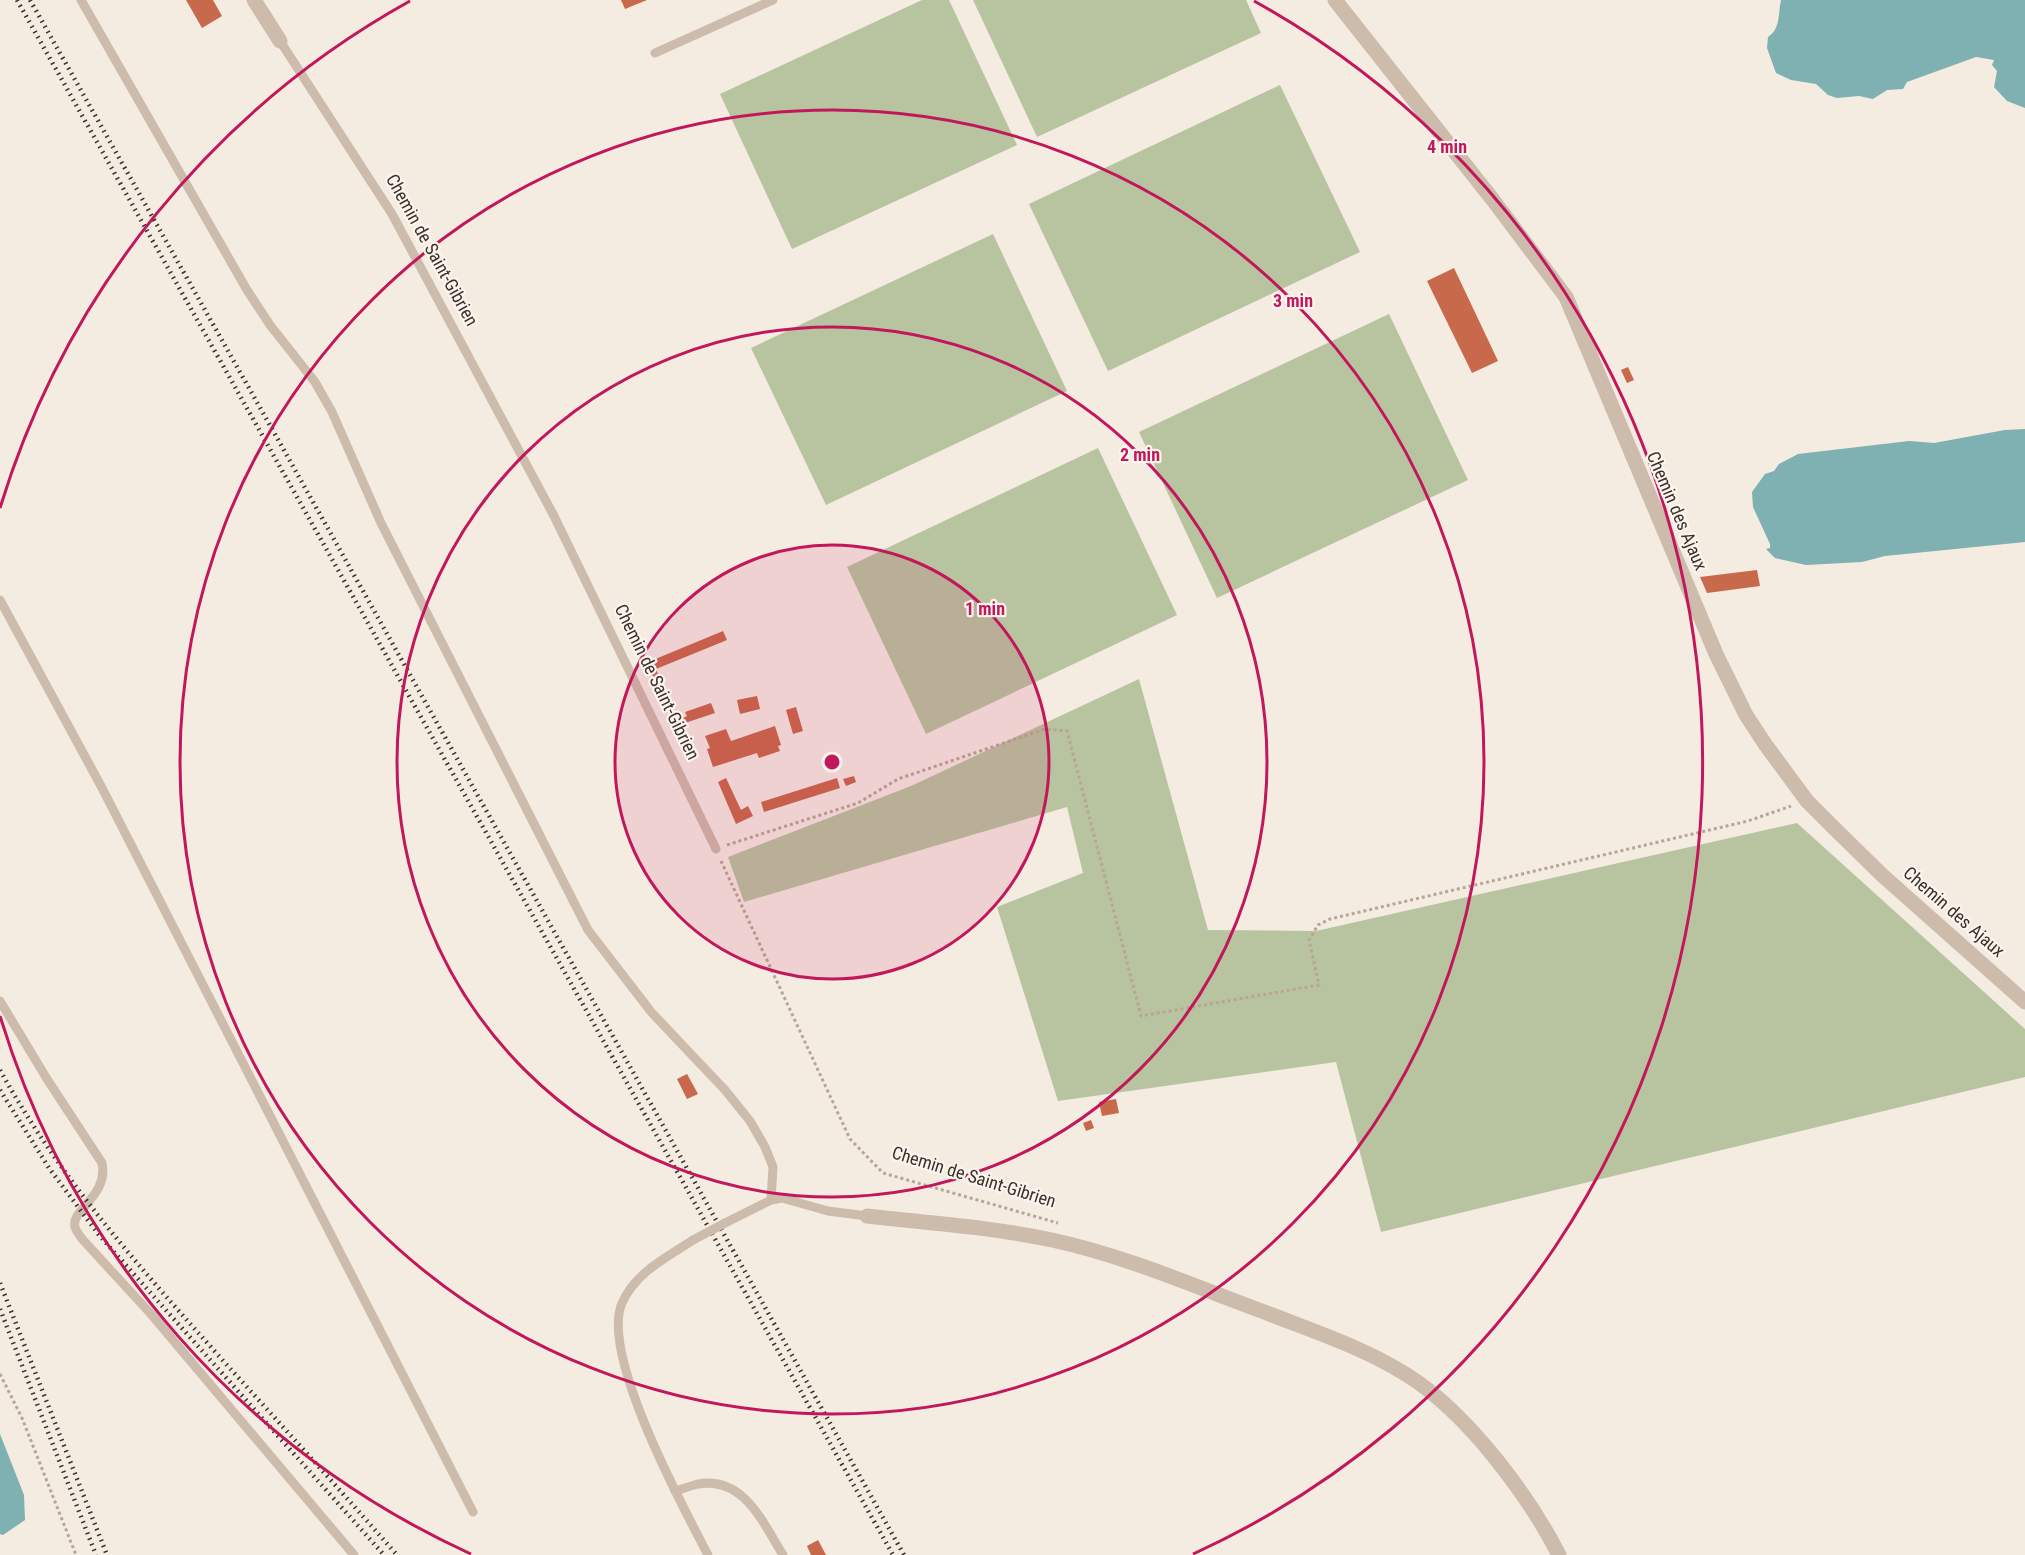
<svg xmlns="http://www.w3.org/2000/svg" width="2025" height="1555" viewBox="0 0 2025 1555" font-family="'Roboto Condensed',sans-serif">
<style>
.green{fill:#b8c4a0}
.water{fill:#7fb0b2}
.building{fill:#c8694b}
.lines{fill:none;stroke-linecap:round;stroke-linejoin:round}
.path{stroke:#b9a596;stroke-width:3;stroke-dasharray:3 3;stroke-linecap:butt}
.service{stroke:#cdbbac;stroke-width:9}
.minor{stroke:#cdbbac;stroke-width:15}
.rail{stroke:#3b302b;stroke-width:4.5;stroke-dasharray:1.5 4.5;stroke-linecap:butt}
.service-bridge{stroke:#cdbbac;stroke-width:9}
.ring{fill:none;stroke:#c2185b;stroke-width:3}
.labels{text-anchor:middle;stroke-width:4.5;stroke-linejoin:round;paint-order:stroke}
.street-label{font-size:18px;fill:#3b302b;stroke:#fbf5ee}
.centre{fill:#c2185b;stroke:#fbf5ee;stroke-width:3}
.ring-label{font-size:18px;text-anchor:middle;font-weight:bold;fill:#c2185b;stroke:#fbf5ee;stroke-width:4.5;stroke-linejoin:round;paint-order:stroke}
</style>
<rect width="100%" height="100%" fill="#f4ebe1"/>
<!-- green -->
<g class="green">
<polygon points="922,0 949,0 1017,145 792,249 720,94"/>
<polygon points="973,0 1246,0 1261,33 1037,137"/>
<polygon points="1280,85 1360,252 1108,371 1029,204"/>
<polygon points="993,234 1067,391 826,505 751,348"/>
<polygon points="1389,314 1468,480 1217,598 1139,432"/>
<polygon points="1098,448 1177,615 926,734 847,567"/>
<polygon points="1139,679 1208,930 1316,931 1797,823 2025,1029 2025,1077 1381,1232 1336,1062 1058,1101 997,907 1083,873 1067,807 744,902 728,857 911,786"/>
</g>
<!-- water -->
<g class="water">
<path d="M1781 0H2025V108L2007 101 1994 87 1997 71 1992 65 1994 60 1976 57 1907 82 1903 89 1887 90 1873 99 1859 96 1837 98 1828 95 1816 84 1791 80 1776 73 1767 48 1768 37C1781 29 1778 12 1781 0Z"/>
<polygon points="2025,429 2025,542 1885,556 1862,562 1806,565 1775,558 1766,549 1770,548 1770,544 1753,507 1752,492 1765,474 1774,471 1779,464 1798,454 1909,441 1934,443 2005,430"/>
<polygon points="0,1434 24,1495 25,1520 3,1535 0,1534"/>
</g>
<!-- building -->
<g class="building">
<polygon points="186,0 213,0 222,16 202,28"/>
<polygon points="621,0 647,0 625,9"/>
<polygon points="1454,268 1498,361 1472,373 1427,281"/>
<polygon points="1628,367 1634,380 1627,383 1621,370"/>
<polygon points="1757,570 1760,586 1707,593 1700,577"/>
<polygon points="723,631 727,640 656,669 659,677 654,679 650,670 655,668 653,660"/>
<polygon points="757,696 760,709 740,714 737,700"/>
<polygon points="711,703 715,713 685,723 683,718 687,716 685,712"/>
<polygon points="796,707 803,731 793,734 786,710"/>
<polygon points="775,726 781,745 778,746 780,751 759,758 757,753 713,767 707,749 710,748 705,736 726,729 731,741"/>
<polygon points="854,776 856,782 846,786 843,779"/>
<polygon points="726,778 741,810 748,806 753,816 736,824 718,782"/>
<polygon points="837,778 840,788 764,812 761,802"/>
<polygon points="687,1074 698,1094 687,1099 677,1079"/>
<polygon points="1116,1099 1119,1113 1102,1116 1099,1102"/>
<polygon points="1091,1120 1094,1128 1086,1131 1083,1123"/>
<polygon points="818,1540 826,1555 811,1555 807,1546"/>
</g>
<g class="lines">
<!-- path -->
<g class="path">
<polyline points="727,845 858,803 898,779 1045,729 1067,731 1141,1016 1319,985 1309,940 1318,925 1330,919 1748,821 1791,806"/>
<polyline points="721,861 850,1139 883,1173 1058,1223"/>
<polyline points="0,1374 22,1418 76,1555"/>
</g>
<!-- service -->
<g class="service">
<polyline points="81,0 247,290 270,325 315,382 332,412 381,523 588,930 652,1013 725,1090 750,1121 765,1147 773,1167 771,1200 725,1223"/>
<polyline points="280,41 392,214 554,516 716,849"/>
<polyline points="655,53 773,0"/>
<polyline points="0,600 101,786 473,1512"/>
<path d="M0 1001 47 1079 102 1163C109 1196 70 1210 75 1227 76 1231 80 1236 83 1240L151 1314 354 1555"/>
<polyline points="771,1200 782,1198 828,1211 867,1216"/>
<path d="M693 1240C666 1258 636 1272 622 1303 600 1354 682 1505 708 1555"/>
<path d="M675 1491C682 1489 690 1486 698 1484 744 1476 763 1523 783 1555"/>
</g>
<!-- minor -->
<g class="minor">
<polyline points="254,0 280,41"/>
<polyline points="1335,0 1493,200 1566,297 1716,654 1746,715 1765,744 1807,801 1833,827 1882,875 2025,1002"/>
<path d="M867 1216C928 1223 991 1227 1052 1240 1126 1256 1196 1287 1267 1313 1318 1333 1374 1351 1419 1383 1473 1422 1529 1496 1559 1555"/>
</g>
<!-- rail -->
<g class="rail">
<polyline points="17,0 893,1555"/>
<polyline points="30,0 267,420 904,1555"/>
<path d="M0 1070C62 1182 142 1270 227 1365 284 1428 341 1491 397 1555"/>
<polyline points="0,1090 49,1168 99,1235 384,1555"/>
<polyline points="0,1283 107,1555"/>
<polyline points="0,1309 96,1555"/>
</g>
<!-- service-bridge -->
<polyline class="service-bridge" points="693,1240 725,1223"/>
</g>
<!-- distance rings -->
<circle cx="832" cy="762" r="217" fill="#c2185b" fill-opacity=".12"/>
<g class="ring">
<circle cx="832" cy="762" r="217"/>
<circle cx="832" cy="762" r="435"/>
<circle cx="832" cy="762" r="652"/>
<path d="M471 1554A870 870 0 0 1 0 1016M0 508A870 870 0 0 1 410 1M1254 1A870 870 0 0 1 1193 1554"/>
</g>
<g class="labels">
<!-- street labels -->
<g class="street-label">
<text transform="translate(432 250) rotate(61)" y="6">Chemin de Saint-Gibrien</text>
<text transform="translate(1677 511) rotate(67)" y="6">Chemin des Ajaux</text>
<text transform="translate(657 682) rotate(64)" y="6">Chemin de Saint-Gibrien</text>
<text transform="translate(1954 912) rotate(41)" y="6">Chemin des Ajaux</text>
<text transform="translate(974 1177) rotate(17)" y="6">Chemin de Saint-Gibrien</text>
</g>
</g>
<circle cx="832" cy="762" r="9" class="centre"/>
<g class="ring-label">
<text x="1447" y="153">4 min</text>
<text x="1293" y="307">3 min</text>
<text x="1140" y="461">2 min</text>
<text x="985" y="615">1 min</text>
</g>
</svg>
